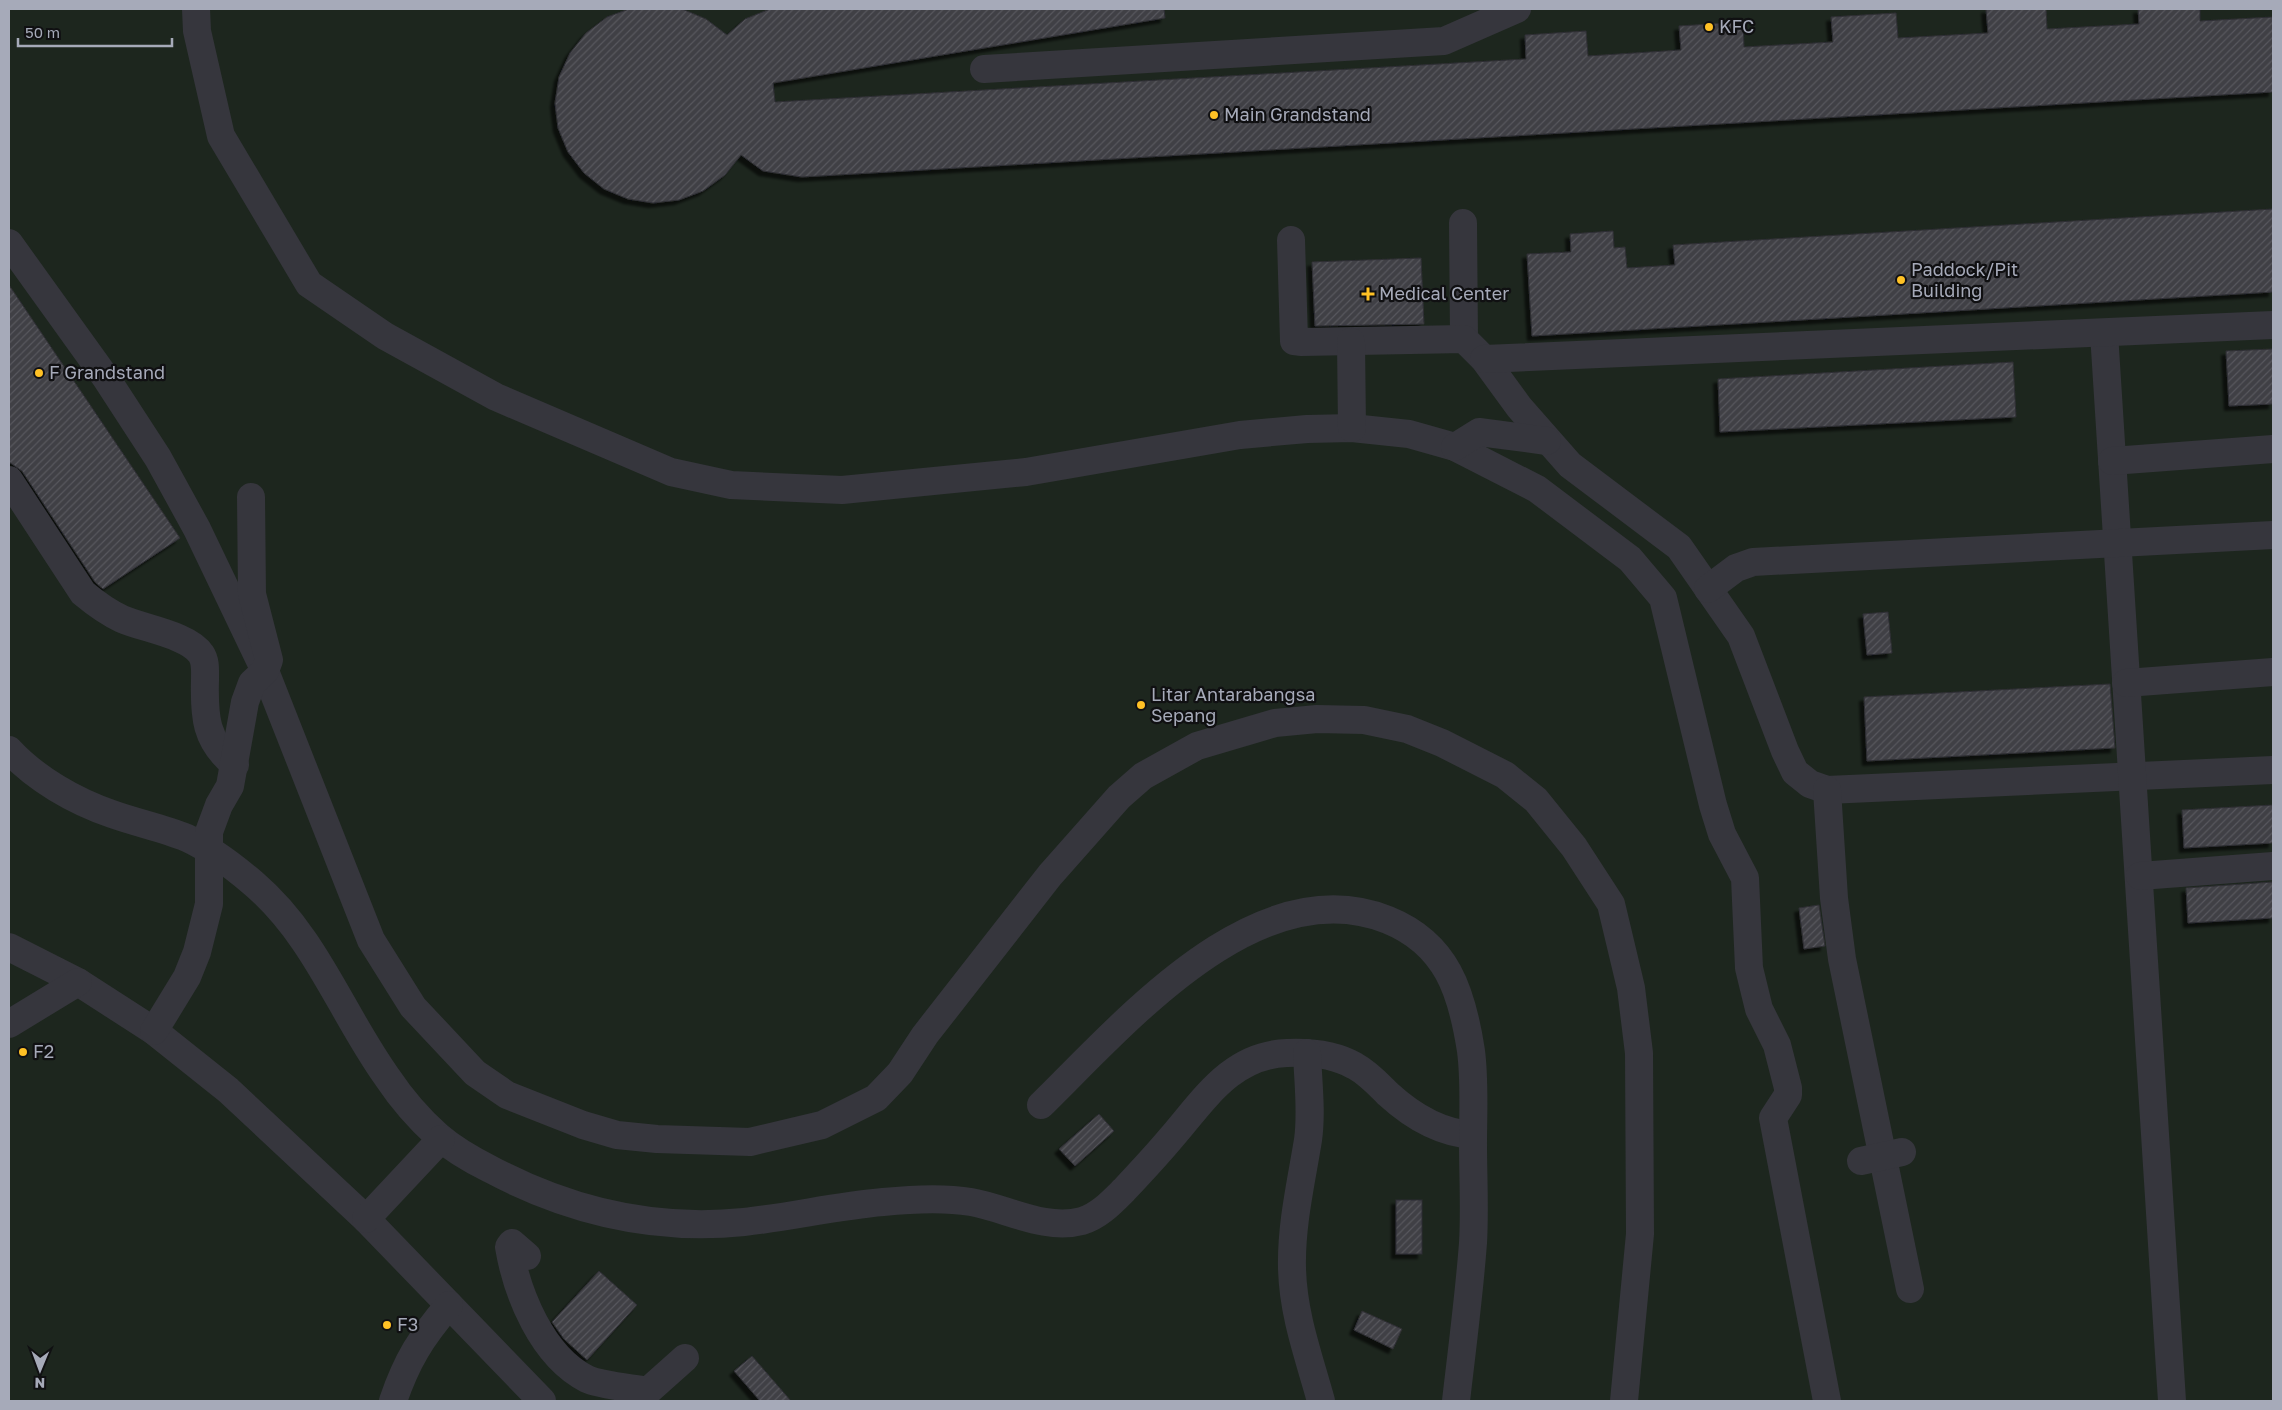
<svg xmlns="http://www.w3.org/2000/svg" width="2282" height="1410" viewBox="0 0 2282 1410" font-family="'Golos Text',sans-serif">
<style>
.pitch{fill:#1d261e}
.building{fill:url(#building-hatch);stroke:#2f2f34;filter:url(#shadow)}
.lines{fill:none;stroke-linecap:round;stroke-linejoin:round}
.minor{stroke:#36363d;stroke-width:28}
.poi-dot{fill:#ffc125;stroke:#101012;stroke-width:2}
.labels{text-anchor:middle;stroke-width:4.5;stroke-linejoin:round;paint-order:stroke}
.poi-label{font-size:18px;fill:#a6aab9;stroke:#101012;text-anchor:start}
</style>
<defs>
<pattern id="building-hatch" width="6" height="6" patternUnits="userSpaceOnUse" patternTransform="scale(1.25)"><rect width="6" height="6" fill="#3f3f45"/><path d="M-1 1l2-2M0 6l6-6M5 7l2-2" fill="none" stroke="#58585e"/></pattern>
<filter id="shadow"><feDropShadow dx="-4.5" dy="4.5" stdDeviation="1" flood-color="#0009"/></filter>
</defs>
<rect width="100%" height="100%" fill="#151517"/>
<!-- pitch -->
<rect class="pitch" x="9" y="9" width="2264" height="1392"/>
<!-- building -->
<g class="building">
<polygon points="629,9 682,9 706,19 727,35 745,19 770,9 1164,9 1165,18 773,83 775,102 1526,59 1525,35 1586,31 1588,56 1681,50 1679,26 1743,22 1744,47 1833,42 1831,17 1896,13 1898,38 1988,33 1986,9 2046,9 2047,29 2139,24 2138,9 2200,9 2200,21 2273,17 2273,92 802,177 763,171 741,155 725,175 703,191 679,200 653,203 628,199 604,189 584,173 568,152 558,128 555,103 559,77 570,53 586,33 607,17"/>
<polygon points="2273,209 2273,292 1532,336 1527,254 1571,252 1570,234 1613,231 1614,248 1625,247 1627,268 1675,265 1673,245"/>
<polygon points="1421,258 1424,324 1315,326 1312,262"/>
<polygon points="9,285 180,538 103,589 95,582 22,471 9,462"/>
<polygon points="2273,349 2273,404 2229,406 2226,351"/>
<polygon points="2013,362 2016,417 1720,432 1718,379"/>
<polygon points="1888,612 1892,653 1867,655 1863,614"/>
<polygon points="2110,684 2115,748 1867,761 1864,697"/>
<polygon points="2273,805 2273,843 2184,848 2182,810"/>
<polygon points="2273,882 2273,918 2188,923 2186,888"/>
<polygon points="1819,905 1825,946 1804,949 1799,908"/>
<polygon points="1099,1114 1114,1131 1075,1166 1059,1149"/>
<rect x="1396" y="1200" width="26" height="54"/>
<polygon points="599,1271 637,1305 587,1360 564,1339 552,1322"/>
<polygon points="1362,1311 1402,1329 1393,1349 1354,1330"/>
<polygon points="752,1356 791,1401 760,1401 734,1371"/>
</g>
<g class="lines">
<!-- minor -->
<g class="minor">
<polyline points="196,9 197,31 221,136 309,284 385,336 496,397 671,472 731,485 842,490 1026,472 1240,435 1307,429 1352,428 1409,434 1455,447 1537,489 1630,559 1663,598 1713,805 1722,834 1745,878 1749,968 1759,1009 1777,1045 1788,1088 1788,1095 1773,1118 1827,1401"/>
<polyline points="984,69 1444,41 1517,9"/>
<polyline points="1463,223 1464,339"/>
<polyline points="1291,240 1294,341 1302,342 1464,339 1484,359 1519,407 1570,465 1679,547 1741,636 1785,751 1795,772 1810,784 1827,790 2273,770"/>
<polyline points="9,243 106,378 158,458 197,529 265,671 371,940 413,1007 475,1073 507,1095 583,1125 617,1135 657,1139 750,1142 822,1125 876,1098 900,1073 925,1035 1050,875 1119,797 1143,776 1197,746 1275,723 1317,719 1364,720 1407,729 1442,743 1505,775 1536,800 1574,847 1611,904 1631,988 1639,1053 1640,1234 1624,1401"/>
<polyline points="2104,333 2172,1401"/>
<polyline points="1351,342 1352,428"/>
<polyline points="1484,359 2273,325"/>
<polyline points="1455,447 1479,432 1547,441"/>
<polyline points="2112,461 2273,449"/>
<path d="M9 480 83 593C95 603 107 612 122 619 142 628 189 635 201 654 206 661 205 671 205 680 204 716 205 741 235 765"/>
<polyline points="1708,589 1736,568 1753,562 2273,535"/>
<polyline points="2126,683 2273,672"/>
<path d="M9 750C36 779 74 801 112 814 137 823 163 828 187 838 211 849 233 866 253 883 316 937 340 1011 387 1077 401 1098 419 1119 438 1136 453 1149 472 1160 490 1169 569 1211 655 1231 744 1222 791 1217 836 1206 883 1202 912 1199 942 1197 971 1202 1006 1208 1045 1231 1082 1221 1099 1216 1112 1202 1124 1190 1140 1173 1156 1156 1171 1138 1204 1100 1231 1055 1287 1053 1310 1052 1334 1054 1355 1066 1368 1073 1378 1084 1388 1094 1412 1116 1440 1133 1473 1135"/>
<polyline points="1827,790 1834,898 1842,959 1910,1289"/>
<polyline points="2140,876 2273,866"/>
<polyline points="9,947 78,982 154,1031 228,1090 366,1219 542,1401"/>
<polyline points="9,1024 78,982"/>
<polyline points="154,1031 187,977 197,952 209,904 209,832 219,805 230,786 245,702 252,683 265,671 269,660 252,594 251,497"/>
<path d="M1307 1053C1308 1082 1312 1112 1308 1140 1301 1183 1291 1225 1292 1268 1293 1315 1309 1357 1321 1401"/>
<path d="M1041 1105C1124 1024 1257 867 1388 920 1447 944 1462 992 1471 1051 1475 1082 1473 1113 1473 1144 1473 1177 1475 1210 1473 1243 1469 1296 1462 1349 1456 1401"/>
<polyline points="1861,1161 1902,1152"/>
<polyline points="366,1219 441,1139"/>
<path d="M527 1256 512 1243 509 1247C517 1294 542 1356 587 1379 599 1385 632 1388 648 1391L685 1358"/>
<path d="M393 1401C407 1360 421 1338 449 1305"/>
</g>
</g>
<!-- markers -->
<g class="poi-dot">
<circle cx="1709" cy="27" r="5"/>
<circle cx="1214" cy="115" r="5"/>
<circle cx="1901" cy="280" r="5"/>
<path d="M1365.5 286.5h5v5h5v5h-5v5h-5v-5h-5v-5h5z"/>
<circle cx="39" cy="373" r="5"/>
<circle cx="1141" cy="705" r="5"/>
<circle cx="23" cy="1052" r="5"/>
<circle cx="387" cy="1325" r="5"/>
</g>
<g class="labels">
<!-- poi labels -->
<g class="poi-label">
<text x="1719" y="33">KFC</text>
<text x="1224" y="121">Main Grandstand</text>
<text x="1911" y="276">Paddock/Pit<tspan x="1911" dy="21">Building</tspan></text>
<text x="1379" y="300">Medical Center</text>
<text x="49" y="379">F Grandstand</text>
<text x="1151" y="701">Litar Antarabangsa<tspan x="1151" dy="21">Sepang</tspan></text>
<text x="33" y="1058">F2</text>
<text x="397" y="1331">F3</text>
</g>
</g>
<!-- border -->
<rect width="2282" height="1410" fill="none" stroke="#a6aab9" stroke-width="20"/>
<!-- north arrow -->
<g transform="translate(40 1370) rotate(181)" stroke="#101012" stroke-width="4" paint-order="stroke">
<path d="M0-4L9 19L0 12L-9 19Z" fill="#a6aab9"/>
<text y="-8" font-size="14" font-weight="bold" text-anchor="middle" fill="#a6aab9">N</text>
</g>
<!-- scale -->
<path d="M18 38v8h154v-8" fill="none" stroke="#a6aab9" stroke-width="2.5"/>
<text x="25" y="38" font-size="15" fill="#a6aab9" stroke="#101012" stroke-width="4" paint-order="stroke">50 m</text>
</svg>
